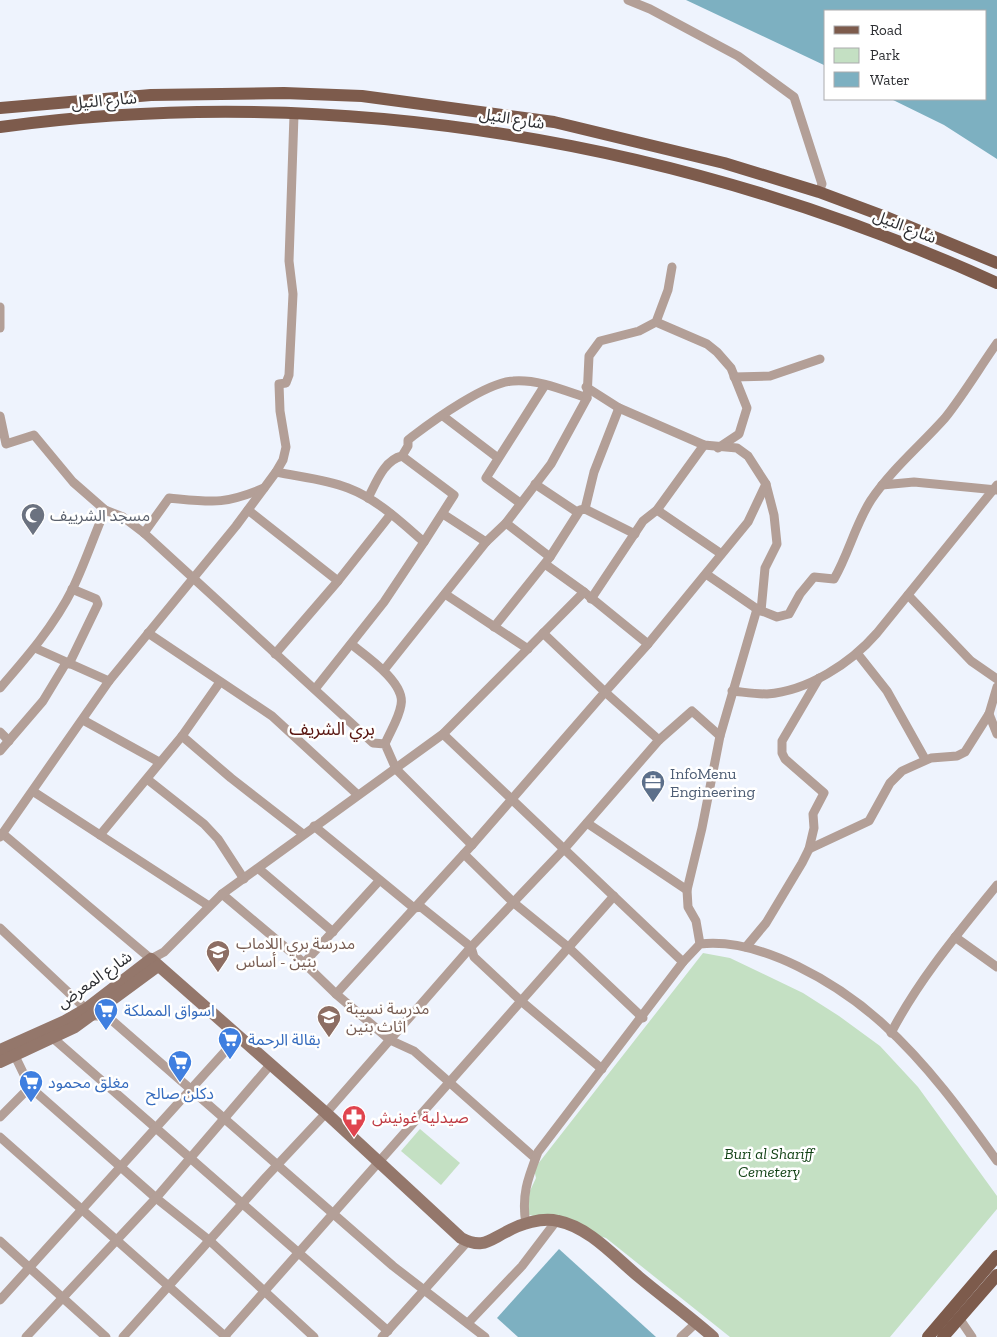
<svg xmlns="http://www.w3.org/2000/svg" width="997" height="1337" viewBox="0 0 997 1337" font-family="'Zilla Slab','Noto Sans Arabic',serif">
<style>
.green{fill:#c4e0c3}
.water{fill:#7db0c1}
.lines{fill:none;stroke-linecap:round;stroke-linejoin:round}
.minor{stroke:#b39f97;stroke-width:9}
.secondary{stroke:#94776b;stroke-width:12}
.primary{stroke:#7d5b4c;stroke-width:12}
.labels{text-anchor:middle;stroke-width:5;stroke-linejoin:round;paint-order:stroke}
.street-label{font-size:16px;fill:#2c2e32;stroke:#fff}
.worship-label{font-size:16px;fill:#5b616d;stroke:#fff;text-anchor:start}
.service-label{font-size:16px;fill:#4e5e75;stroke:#fff;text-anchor:start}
.education-label{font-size:16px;fill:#785e54;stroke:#fff;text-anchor:start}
.shop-label{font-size:16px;fill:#366cbe;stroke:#fff;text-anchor:start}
.health-label{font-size:16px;fill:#be3a42;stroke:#fff;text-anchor:start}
.park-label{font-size:16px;font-style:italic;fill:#134316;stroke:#fff}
.neighbourhood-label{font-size:18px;fill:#57140f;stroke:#fff}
</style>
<rect width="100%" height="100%" fill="#eef3fd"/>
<!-- green -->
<g class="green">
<polygon points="703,953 730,958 803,993 839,1016 880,1046 918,1087 997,1196 997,1209 890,1337 730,1337 606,1238 520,1212 536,1178 534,1169"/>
<polygon points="420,1129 460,1163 441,1185 401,1151"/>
</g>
<!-- water -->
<g class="water">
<polygon points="686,0 997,0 997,159 944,125 891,99 986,99 986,11 826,11 826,66"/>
<polygon points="559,1249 656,1337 518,1337 497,1318"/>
</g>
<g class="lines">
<!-- minor -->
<g class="minor">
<polyline points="628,0 650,9 738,56 794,97 822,184 819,192"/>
<polyline points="0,307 0,328"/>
<polyline points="656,322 707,344 717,352 731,368 747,408 739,434 718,448"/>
<polyline points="734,377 770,376 820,359"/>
<polyline points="586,387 619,408 704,445 737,448 748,456 766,484 774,515 777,544 765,568 761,611"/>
<polyline points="0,416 6,444 34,435 73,482 105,510 123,517 144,533 373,743 385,744 396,769 472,845"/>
<polyline points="443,416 498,458"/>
<polyline points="402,456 454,495 424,542"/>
<path d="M276 472C300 477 325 479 348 488 377 499 401 522 424 542L384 602 315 689"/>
<polyline points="535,484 577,512"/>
<polyline points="882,485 914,482 997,490"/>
<path d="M368 498C376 483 384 460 402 456L408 446V440L413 436C434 420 487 382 513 381 538 379 563 390 587 398"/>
<polyline points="520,503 486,478 545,385"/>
<polyline points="585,509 594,472 619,408"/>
<polyline points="248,510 338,581"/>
<polyline points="657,510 720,553"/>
<polyline points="443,514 486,542"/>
<polyline points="506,523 550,557"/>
<path d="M144 533 169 498C212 502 224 505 264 488"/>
<polyline points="545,564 584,592 648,644"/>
<polyline points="706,574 757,609"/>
<polyline points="445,594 528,649"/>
<polyline points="908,595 971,661 997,679"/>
<polyline points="591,599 643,521 657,510 704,445"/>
<polyline points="494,627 550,557 580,510 585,509 635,534"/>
<polyline points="148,633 272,716 358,795"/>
<path d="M351 644C366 656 406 683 401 705 399 718 390 732 385 744"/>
<polyline points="35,648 109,681"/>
<polyline points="857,653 887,691 925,759"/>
<polyline points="275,654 338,581 391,514"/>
<polyline points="69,664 98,604 96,599 72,589"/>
<polyline points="384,670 486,542 506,523 551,464 587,398 589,356 600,341 639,331 656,322 668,290 672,267"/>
<path d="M0 688C27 657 54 626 73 588 85 563 94 536 105 510"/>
<path d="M732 691C743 692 755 694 767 694 808 691 851 663 877 633L997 485"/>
<polyline points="989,714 997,734"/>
<polyline points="83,720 159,762"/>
<polyline points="0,732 9,741"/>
<polyline points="443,734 683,962"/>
<polyline points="182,736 231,778 303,834"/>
<polyline points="659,740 692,711 720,736"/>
<polyline points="0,751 43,701 66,663"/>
<polyline points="147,779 204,824 218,839 244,879"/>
<polyline points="34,792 209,906"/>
<polyline points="587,823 687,890"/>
<polyline points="314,826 414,908 421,907 471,947 474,957 521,1001 602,1069"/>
<polyline points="3,834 151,959"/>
<polyline points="100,835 182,736 220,682"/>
<polyline points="0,837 109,681 236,526 276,472 283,460 286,447 280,411 279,384 286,383 289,375 293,294 289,261 294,115"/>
<polyline points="809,849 869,821 890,783 902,771 931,758 957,756 965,752 989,714 997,687"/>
<polyline points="464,854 514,903 568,947 643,1018"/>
<polyline points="259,869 333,932"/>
<polyline points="222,894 304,963 336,994 390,1040 414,1051 535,1158"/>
<polyline points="0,928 86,1009"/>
<polyline points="955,937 997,967"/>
<path d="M700 944 696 921 688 907 687 890 702 828 720 736 757 609 777 617 789 614 800 594 814 577 834 579C849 553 855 525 871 500 892 469 920 446 945 418 964 394 980 367 997 343"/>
<polyline points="746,947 766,923 802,863 809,849 814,828 813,814 824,793 785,759 782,753 782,741 819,678"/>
<polyline points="151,959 164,952 222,894 443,734 584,592"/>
<polyline points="304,963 379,881"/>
<polyline points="336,994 472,845 605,692 543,633"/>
<polyline points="93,1016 107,1016 393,1266 485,1337"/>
<path d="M891 1033C919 979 959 932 997 885"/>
<polyline points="54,1039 388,1331"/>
<polyline points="15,1056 30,1087 156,1198 210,1241 314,1337"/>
<polyline points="0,1117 30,1087"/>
<polyline points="0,1137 226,1337"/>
<path d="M526 1224C521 1195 528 1178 538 1152L683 962 700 944C761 937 839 984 883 1024 927 1064 963 1113 997 1161"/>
<polyline points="0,1241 106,1337"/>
<polyline points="0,1300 239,1036"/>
<polyline points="959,1318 972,1337"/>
<polyline points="468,1323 522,1266 557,1220"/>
<polyline points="26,1337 156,1198 271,1064"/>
<polyline points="123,1337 266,1177 326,1113 471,947 565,848 659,740 605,692 648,644 748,522 766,484"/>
<polyline points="224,1337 614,896"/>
<polyline points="382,1337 468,1241"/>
<polyline points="681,1337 696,1323"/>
</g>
<!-- secondary -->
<g class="secondary">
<path d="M0 1050 65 1021 86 1009 151 959 326 1113 461 1238C482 1249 488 1241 506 1232 520 1224 542 1217 558 1221 589 1227 615 1257 639 1277 663 1297 689 1316 713 1337"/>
<polyline points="0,1062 75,1027 158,966"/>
</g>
<!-- primary -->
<g class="primary">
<polyline points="0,108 151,95 284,93 362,96 554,122 724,163 819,192 886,217 997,263"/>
<path d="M0 127C338 81 687 142 997 283"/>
<polyline points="928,1337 997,1256"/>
<polyline points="943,1337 997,1275"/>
</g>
</g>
<!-- icons -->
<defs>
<g id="mosque-pin" transform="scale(1.25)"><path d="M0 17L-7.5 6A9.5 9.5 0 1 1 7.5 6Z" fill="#6b7280" stroke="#fff"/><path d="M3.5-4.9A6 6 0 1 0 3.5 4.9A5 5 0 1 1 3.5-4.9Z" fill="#fff"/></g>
<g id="office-pin" transform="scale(1.25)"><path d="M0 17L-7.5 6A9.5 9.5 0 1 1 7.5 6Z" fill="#5c6f8a" stroke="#fff"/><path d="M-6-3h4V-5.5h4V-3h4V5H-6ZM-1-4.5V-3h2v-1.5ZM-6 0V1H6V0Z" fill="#fff"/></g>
<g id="school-pin" transform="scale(1.25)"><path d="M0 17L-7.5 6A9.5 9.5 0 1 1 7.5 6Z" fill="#8d6e63" stroke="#fff"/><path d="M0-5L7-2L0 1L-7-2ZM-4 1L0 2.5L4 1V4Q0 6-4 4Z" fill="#fff"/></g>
<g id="supermarket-pin" transform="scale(1.25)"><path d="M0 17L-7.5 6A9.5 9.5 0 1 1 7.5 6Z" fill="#3f7fe0" stroke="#fff"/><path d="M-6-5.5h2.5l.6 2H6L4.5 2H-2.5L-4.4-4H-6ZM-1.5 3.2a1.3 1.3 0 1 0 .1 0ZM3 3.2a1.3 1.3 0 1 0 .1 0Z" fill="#fff"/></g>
<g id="pharmacy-pin" transform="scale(1.25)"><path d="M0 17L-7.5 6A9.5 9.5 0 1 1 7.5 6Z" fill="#e0444e" stroke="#fff"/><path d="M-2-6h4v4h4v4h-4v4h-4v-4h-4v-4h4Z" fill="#fff"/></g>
</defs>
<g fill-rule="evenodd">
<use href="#mosque-pin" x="33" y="515"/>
<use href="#office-pin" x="653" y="782"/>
<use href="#school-pin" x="218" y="952"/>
<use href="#supermarket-pin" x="106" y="1010"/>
<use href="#school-pin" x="329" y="1017"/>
<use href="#supermarket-pin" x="230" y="1039"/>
<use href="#supermarket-pin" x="180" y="1062"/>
<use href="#supermarket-pin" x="31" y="1082"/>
<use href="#pharmacy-pin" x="354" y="1117"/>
</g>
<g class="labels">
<!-- street labels -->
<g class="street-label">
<text transform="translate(104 100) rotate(-5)" y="6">شارع النيل</text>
<text transform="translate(512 118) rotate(9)" y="6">شارع النيل</text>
<text transform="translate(905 226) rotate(21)" y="6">شارع النيل</text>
<text transform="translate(94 979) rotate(-35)" y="6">شارع المعرض</text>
</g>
<!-- worship labels -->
<g class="worship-label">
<text x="50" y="521">مسجد الشرييف</text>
</g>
<!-- service labels -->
<g class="service-label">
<text x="670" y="779">InfoMenu<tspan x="670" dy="18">Engineering</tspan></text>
</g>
<!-- education labels -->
<g class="education-label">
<text x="236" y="949">مدرسة بري اللاماب<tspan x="236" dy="18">بنين - أساس</tspan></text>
<text x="346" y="1014">مدرسة نسيبة<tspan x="346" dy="18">اثاث بنين</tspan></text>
</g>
<!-- shop labels -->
<g class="shop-label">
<text x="124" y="1016">اسواق المملكة</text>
<text x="248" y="1045">بقالة الرحمة</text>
<text x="48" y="1088">مغلق محمود</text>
<text x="180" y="1099" text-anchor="middle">دكلن صالح</text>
</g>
<!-- health labels -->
<g class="health-label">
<text x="372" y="1123">صيدلية غونيش</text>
</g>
<!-- park labels -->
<g class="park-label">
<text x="769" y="1159">Buri al Shariff<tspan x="769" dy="18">Cemetery</tspan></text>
</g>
<!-- neighbourhood labels -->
<g class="neighbourhood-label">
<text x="332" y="735">بري الشريف</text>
</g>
</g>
<!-- legend -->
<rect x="824" y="10" width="162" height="90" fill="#ffffff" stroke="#ababad"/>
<rect x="834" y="26" width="25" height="8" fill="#7d5b4c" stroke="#ababad"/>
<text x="870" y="35" font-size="15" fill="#2c2e32">Road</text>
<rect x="834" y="48" width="25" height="15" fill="#c4e0c3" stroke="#ababad"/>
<text x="870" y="60" font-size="15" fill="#2c2e32">Park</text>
<rect x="834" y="72" width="25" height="15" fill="#7db0c1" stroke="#ababad"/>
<text x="870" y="85" font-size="15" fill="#2c2e32">Water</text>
</svg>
